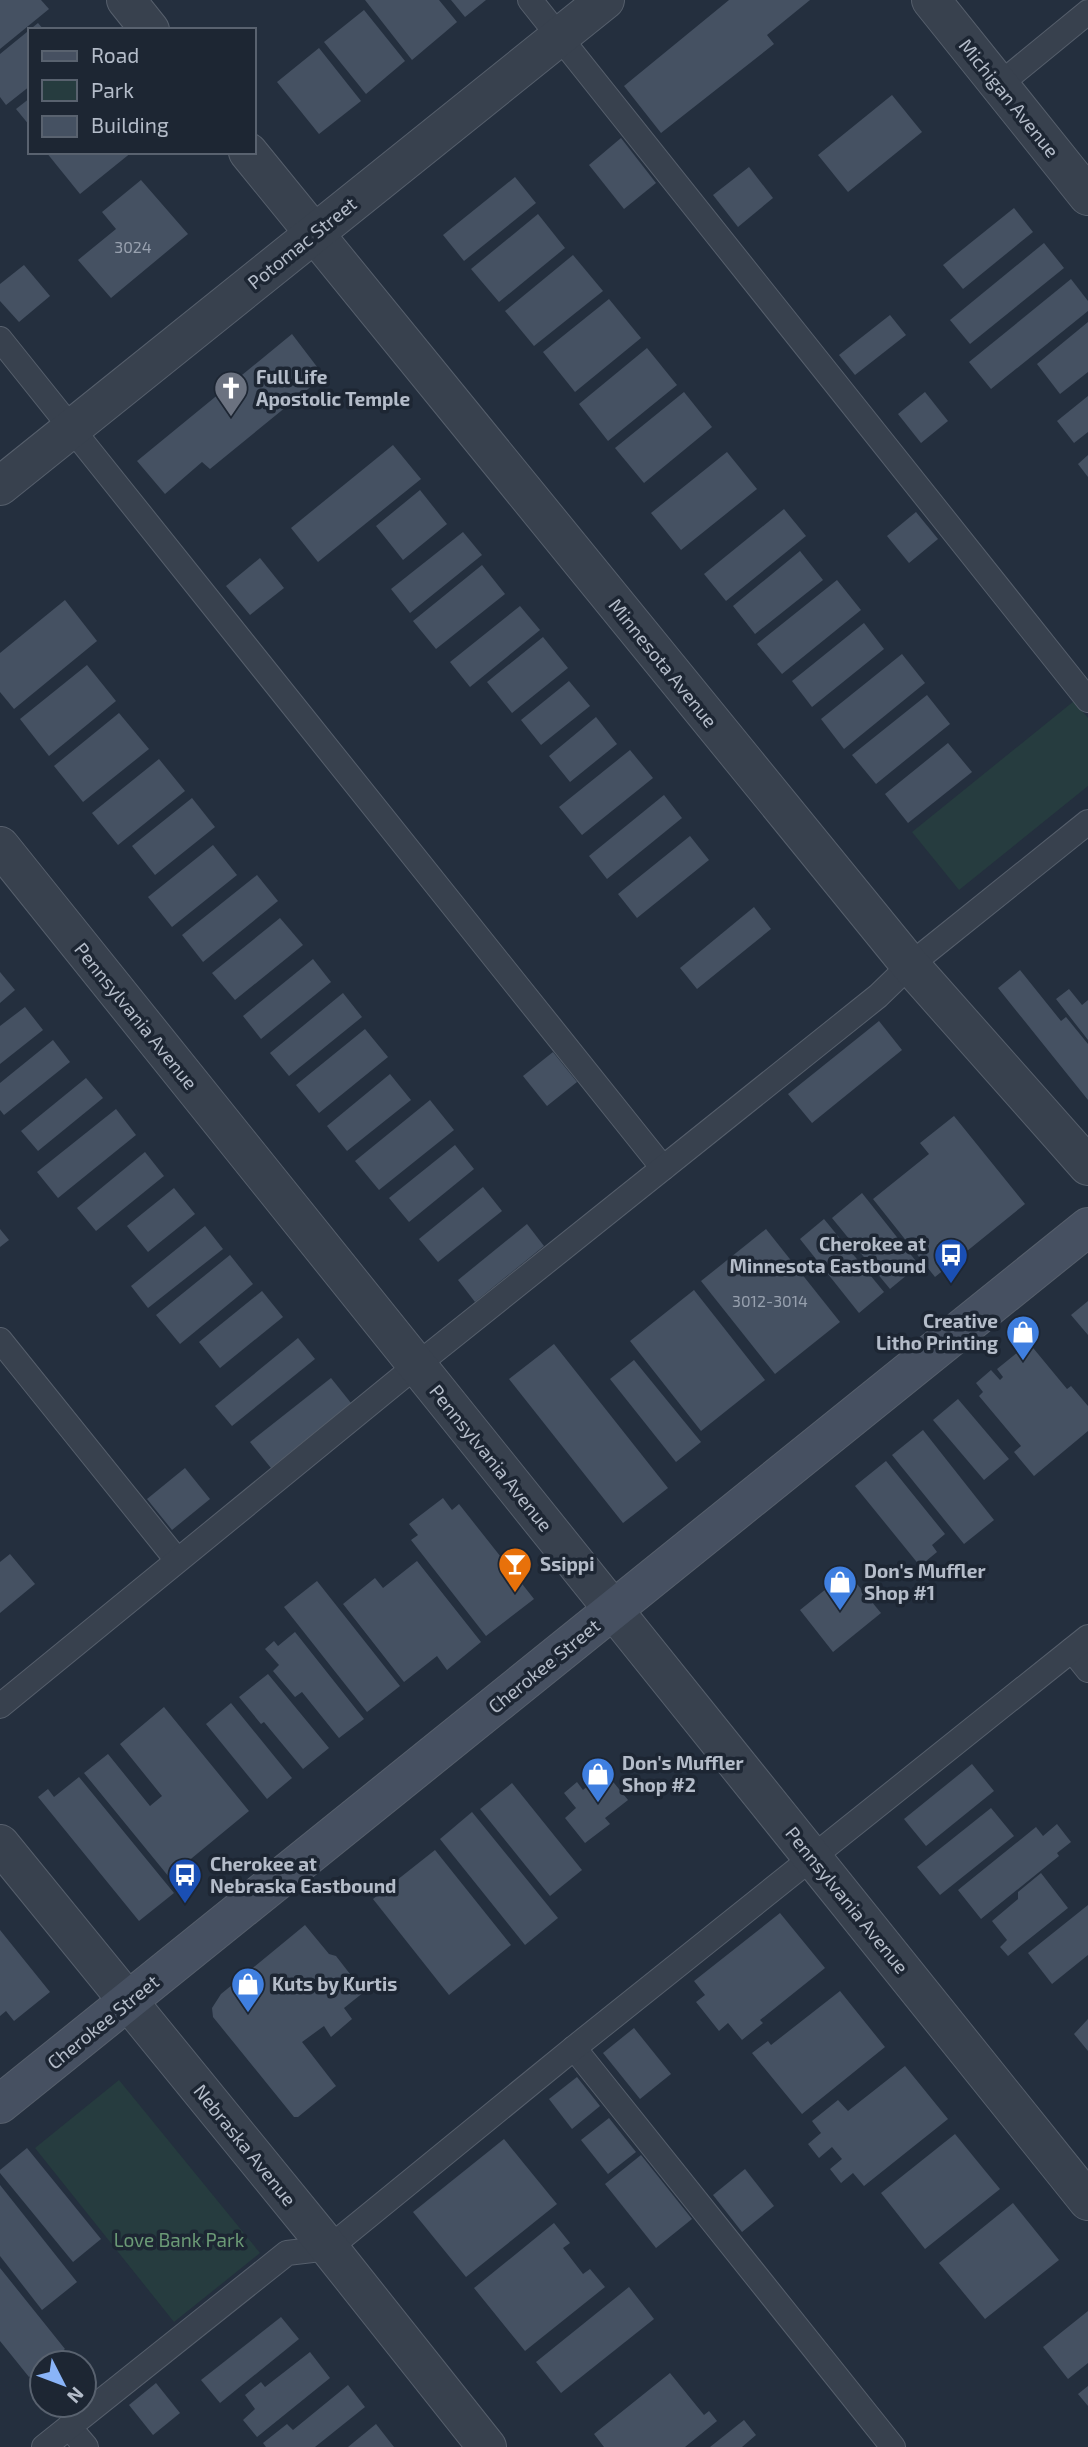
<svg xmlns="http://www.w3.org/2000/svg" width="1088" height="2447" viewBox="0 0 1088 2447" font-family="'Exo 2',sans-serif">
<style>
.green{fill:#263c3f}
.building{fill:#455162}
.lines{fill:none;stroke-linecap:round;stroke-linejoin:round}
.lane-casing{stroke:#565f6c;stroke-width:26}
.street-casing{stroke:#565f6c;stroke-width:40}
.secondary-casing{stroke:#565f6c;stroke-width:40}
.lane{stroke:#38414e;stroke-width:24}
.street{stroke:#38414e;stroke-width:38}
.secondary{stroke:#465061;stroke-width:38}
.labels{text-anchor:middle;stroke-width:7;stroke-linejoin:round;paint-order:stroke}
.number-label{font-size:16px;fill:#98a1af}
.street-label{font-size:19px;fill:#b4bcc9;stroke:#1d2633}
.poi-label{font-size:19px;font-weight:bold;fill:#b4bcc9;stroke:#1d2633;text-anchor:start}
.park-label{font-size:19px;fill:#6b9a76;stroke:#1d2633}
</style>
<rect width="100%" height="100%" fill="#242f3e"/>
<!-- green -->
<g class="green">
<polygon points="1074,701 1088,718 1088,786 959,890 912,832"/>
<polygon points="119,2080 260,2253 174,2322 35,2148"/>
</g>
<!-- building -->
<g class="building">
<polygon points="0,0 41,0 49,9 0,49"/>
<polygon points="365,0 439,0 457,22 412,60"/>
<polygon points="451,0 486,0 465,17"/>
<polygon points="729,0 810,0 767,35 774,44 661,133 624,86"/>
<polygon points="364,10 405,61 366,94 324,42"/>
<polygon points="38,23 44,30 30,30 30,86 6,105 0,97 0,54"/>
<polygon points="319,48 361,101 319,134 277,82"/>
<polygon points="892,95 922,132 848,192 818,155"/>
<polygon points="30,98 30,126 16,109"/>
<polygon points="621,138 656,183 624,209 589,165"/>
<polygon points="46,152 132,152 80,194"/>
<polygon points="749,167 773,198 738,227 713,195"/>
<polygon points="515,177 536,203 464,261 443,235"/>
<polygon points="141,180 188,234 111,298 78,260 116,229 102,212"/>
<polygon points="1014,208 1033,232 963,289 943,265"/>
<polygon points="538,214 565,248 499,302 471,269"/>
<polygon points="1044,243 1064,268 970,344 950,320"/>
<polygon points="573,255 603,291 534,346 505,311"/>
<polygon points="24,265 50,296 19,322 0,301 0,284"/>
<polygon points="1071,279 1088,301 1088,311 991,389 969,362"/>
<polygon points="609,299 641,338 575,392 543,352"/>
<polygon points="890,315 906,335 855,375 839,355"/>
<polygon points="1088,322 1088,372 1060,394 1037,364"/>
<polygon points="292,334 324,376 210,469 202,462 165,494 137,461"/>
<polygon points="647,348 677,385 608,441 579,404"/>
<polygon points="684,392 712,427 644,483 615,448"/>
<polygon points="925,392 948,421 921,443 898,414"/>
<polygon points="1088,396 1088,432 1074,443 1057,421"/>
<polygon points="393,445 421,479 318,562 291,528"/>
<polygon points="727,452 757,489 681,550 651,513"/>
<polygon points="1088,455 1088,477 1078,464"/>
<polygon points="420,490 447,524 403,560 376,526"/>
<polygon points="784,509 806,536 726,601 704,574"/>
<polygon points="916,512 938,539 909,563 887,536"/>
<polygon points="463,532 482,555 410,613 391,589"/>
<polygon points="800,551 823,580 755,634 733,606"/>
<polygon points="260,558 284,588 250,615 226,586"/>
<polygon points="482,565 505,594 436,649 413,621"/>
<polygon points="837,580 861,610 782,674 757,644"/>
<polygon points="65,600 97,641 14,709 0,692 0,653"/>
<polygon points="520,606 540,630 470,687 450,662"/>
<polygon points="864,623 884,649 812,707 792,681"/>
<polygon points="543,637 568,668 512,713 487,682"/>
<polygon points="902,654 925,683 844,749 821,719"/>
<polygon points="87,665 116,701 49,756 20,719"/>
<polygon points="569,681 590,706 541,745 521,720"/>
<polygon points="927,695 950,724 876,784 852,755"/>
<polygon points="119,713 149,749 83,802 54,766"/>
<polygon points="596,717 617,744 570,782 549,756"/>
<polygon points="948,743 972,772 908,823 885,794"/>
<polygon points="630,750 653,778 582,835 559,807"/>
<polygon points="159,759 185,791 118,845 92,813"/>
<polygon points="664,795 682,818 607,879 589,856"/>
<polygon points="192,798 215,827 155,875 132,846"/>
<polygon points="690,836 709,860 637,918 618,894"/>
<polygon points="213,845 237,875 172,927 148,897"/>
<polygon points="257,875 278,901 203,962 182,935"/>
<polygon points="754,907 771,929 697,989 680,968"/>
<polygon points="280,918 303,945 235,1000 212,973"/>
<polygon points="313,959 331,982 261,1039 243,1016"/>
<polygon points="1020,970 1061,1021 1066,1017 1088,1044 1088,1100 998,988"/>
<polygon points="0,972 15,990 0,1003"/>
<polygon points="1069,989 1082,1005 1088,1000 1088,1040 1056,999"/>
<polygon points="343,993 362,1017 289,1076 270,1053"/>
<polygon points="25,1007 43,1030 0,1064 0,1026"/>
<polygon points="879,1021 902,1050 812,1123 788,1094"/>
<polygon points="365,1029 388,1057 319,1113 296,1085"/>
<polygon points="53,1040 70,1062 4,1115 0,1110 0,1083"/>
<polygon points="553,1052 577,1082 547,1106 523,1076"/>
<polygon points="390,1074 411,1100 347,1151 327,1126"/>
<polygon points="86,1078 103,1098 38,1151 21,1131"/>
<polygon points="430,1100 454,1130 379,1190 355,1161"/>
<polygon points="116,1109 136,1135 58,1198 37,1172"/>
<polygon points="954,1116 1025,1204 935,1277 873,1199 929,1154 920,1143"/>
<polygon points="455,1145 474,1169 409,1222 389,1198"/>
<polygon points="145,1152 164,1176 96,1231 77,1208"/>
<polygon points="483,1187 502,1211 438,1262 419,1239"/>
<polygon points="174,1188 195,1214 148,1252 127,1226"/>
<polygon points="862,1193 919,1265 890,1289 832,1218"/>
<polygon points="824,1219 884,1292 859,1313 800,1239"/>
<polygon points="527,1224 544,1246 475,1302 458,1280"/>
<polygon points="205,1226 223,1249 148,1308 131,1286"/>
<polygon points="0,1229 9,1240 0,1247"/>
<polygon points="766,1229 840,1322 775,1374 701,1281"/>
<polygon points="230,1255 253,1284 180,1344 156,1315"/>
<polygon points="694,1290 765,1380 701,1431 630,1341"/>
<polygon points="262,1291 283,1317 220,1368 199,1342"/>
<polygon points="1088,1301 1088,1335 1071,1315"/>
<polygon points="298,1338 315,1359 232,1426 215,1406"/>
<polygon points="1029,1343 1067,1389 1071,1386 1088,1406 1088,1431 1034,1476 1014,1452 1021,1446 979,1396 983,1392 976,1383 991,1370 1000,1380 1003,1377 997,1369"/>
<polygon points="554,1344 668,1488 623,1523 509,1379"/>
<polygon points="634,1360 701,1442 676,1462 610,1379"/>
<polygon points="331,1378 351,1403 271,1468 250,1442"/>
<polygon points="958,1399 1009,1459 984,1480 933,1420"/>
<polygon points="923,1430 994,1520 964,1544 892,1455"/>
<polygon points="886,1461 945,1534 932,1545 937,1552 920,1566 855,1486"/>
<polygon points="185,1468 210,1499 172,1530 147,1499"/>
<polygon points="443,1498 452,1510 459,1504 534,1599 486,1636 411,1540 418,1535 409,1524"/>
<polygon points="10,1554 35,1584 0,1613 0,1562"/>
<polygon points="417,1561 481,1642 447,1670 437,1656 404,1682 343,1604 375,1578 383,1588"/>
<polygon points="847,1572 881,1613 833,1652 800,1610"/>
<polygon points="317,1581 400,1686 367,1712 284,1607"/>
<polygon points="295,1632 364,1719 339,1738 302,1692 295,1697 273,1671 279,1665 265,1649 274,1641 278,1646"/>
<polygon points="268,1674 329,1748 303,1769 264,1722 261,1724 239,1697"/>
<polygon points="231,1703 292,1778 267,1799 206,1724"/>
<polygon points="164,1707 249,1811 169,1877 84,1773 108,1754 150,1806 162,1796 120,1744"/>
<polygon points="972,1764 994,1791 926,1846 904,1819"/>
<polygon points="605,1772 628,1800 605,1818 610,1824 585,1843 565,1818 576,1808 564,1793 577,1782 583,1790"/>
<polygon points="79,1777 174,1893 139,1921 38,1797 48,1789 54,1797"/>
<polygon points="512,1783 582,1870 550,1896 480,1809"/>
<polygon points="991,1808 1014,1836 940,1895 917,1867"/>
<polygon points="472,1812 558,1918 525,1945 440,1839"/>
<polygon points="1057,1824 1071,1842 1057,1853 1059,1856 981,1919 958,1890 1036,1827 1043,1836"/>
<polygon points="435,1850 511,1945 449,1995 373,1899"/>
<polygon points="1041,1873 1068,1908 1008,1956 1000,1947 1007,1940 992,1921 1018,1899 1018,1892"/>
<polygon points="1088,1905 1088,1955 1052,1984 1028,1953"/>
<polygon points="780,1913 825,1968 760,2020 763,2023 742,2040 728,2023 719,2031 696,2002 705,1995 694,1981"/>
<polygon points="305,1925 329,1954 336,1956 364,1992 344,2008 352,2019 331,2037 324,2026 302,2042 336,2086 298,2117 294,2117 213,2017 212,2008 221,1994"/>
<polygon points="0,1930 50,1992 14,2021 6,2011 0,2016"/>
<polygon points="840,1991 885,2047 802,2114 752,2053 768,2041 771,2045"/>
<polygon points="1088,2019 1088,2051 1074,2034"/>
<polygon points="634,2028 671,2074 640,2099 603,2053"/>
<polygon points="905,2066 948,2119 864,2186 853,2173 841,2183 830,2169 842,2159 832,2147 819,2158 808,2144 821,2133 812,2121 838,2100 848,2111"/>
<polygon points="577,2077 600,2106 572,2129 549,2099"/>
<polygon points="609,2118 636,2152 608,2174 581,2140"/>
<polygon points="955,2134 1000,2189 925,2249 881,2193"/>
<polygon points="504,2139 557,2204 466,2277 413,2212"/>
<polygon points="27,2148 101,2239 73,2262 0,2173 0,2170"/>
<polygon points="641,2155 692,2219 656,2248 605,2184"/>
<polygon points="745,2169 774,2206 742,2232 713,2195"/>
<polygon points="0,2185 77,2282 42,2310 0,2256"/>
<polygon points="1013,2203 1059,2260 985,2319 939,2263"/>
<polygon points="554,2223 570,2243 563,2248 583,2274 590,2269 605,2287 525,2351 474,2288"/>
<polygon points="0,2268 65,2349 47,2363 42,2363 42,2367 29,2377 0,2341"/>
<polygon points="629,2287 654,2319 561,2393 536,2362"/>
<polygon points="1088,2311 1088,2363 1068,2379 1043,2347"/>
<polygon points="281,2317 299,2339 220,2403 201,2380"/>
<polygon points="310,2352 330,2378 257,2437 243,2420 255,2409 245,2395 261,2382 265,2387"/>
<polygon points="670,2373 704,2415 709,2411 717,2421 685,2447 604,2447 594,2434"/>
<polygon points="156,2383 180,2413 153,2435 129,2405"/>
<polygon points="348,2385 365,2407 315,2447 266,2447 263,2443 287,2424 293,2430"/>
<polygon points="1088,2386 1088,2406 1078,2394"/>
<polygon points="744,2420 756,2435 742,2447 710,2447"/>
<polygon points="376,2424 394,2447 348,2447"/>
</g>
<g class="lines">
<!-- lane casing -->
<g class="lane-casing">
<g id="lane">
<polyline points="530,0 1088,700"/>
<polyline points="999,85 1088,12"/>
<polyline points="0,339 663,1168"/>
<polyline points="0,1340 177,1560"/>
<polyline points="1072,1650 1088,1670"/>
<polyline points="0,1706 417,1365 878,996 910,965 1088,822"/>
<polyline points="574,2048 893,2447"/>
<polyline points="69,2427 86,2447"/>
<polyline points="44,2447 287,2253 329,2248 574,2048 1088,1637"/>
</g>
</g>
<!-- street casing -->
<g class="street-casing">
<g id="street">
<polyline points="126,0 150,30"/>
<polyline points="931,0 1088,196"/>
<polyline points="248,152 910,965 1088,1166"/>
<polyline points="0,486 605,0"/>
<polyline points="0,846 1088,2201"/>
<polyline points="0,1844 329,2248 487,2447"/>
</g>
</g>
<!-- secondary casing -->
<g class="secondary-casing">
<polyline id="secondary" points="0,2104 1088,1227"/>
</g>
<!-- lane -->
<use href="#lane" class="lane"/>
<!-- street -->
<use href="#street" class="street"/>
<!-- secondary -->
<use href="#secondary" class="secondary"/>
</g>
<!-- icons -->
<defs>
<g id="church-pin" transform="scale(1.75)"><path d="M0 17L-7.5 6A9.5 9.5 0 1 1 7.5 6Z" fill="#6b7280" stroke="#1d2633"/><path d="M-1.2-6h2.4v3.5h3.3v2.4h-3.3V6h-2.4V-.1h-3.3v-2.4h3.3Z" fill="#fff"/></g>
<g id="bus-pin" transform="scale(1.75)"><path d="M0 17L-7.5 6A9.5 9.5 0 1 1 7.5 6Z" fill="#1a4fb4" stroke="#1d2633"/><path d="M-5-6H5V4H4V6H2V4H-2V6H-4V4H-5ZM-3.5-4V0h7V-4ZM-3.5 1.2v1.5H-2V1.2ZM2 1.2v1.5H3.5V1.2Z" fill="#fff"/></g>
<g id="shop-pin" transform="scale(1.75)"><path d="M0 17L-7.5 6A9.5 9.5 0 1 1 7.5 6Z" fill="#3f7fe0" stroke="#1d2633"/><path d="M-5-2.5h2.3a2.7 3.5 0 0 1 5.4 0H5L5.5 6h-11ZM-1.5-2.5h3a1.5 2.3 0 0 0-3 0Z" fill="#fff"/></g>
<g id="bar-pin" transform="scale(1.75)"><path d="M0 17L-7.5 6A9.5 9.5 0 1 1 7.5 6Z" fill="#e8710a" stroke="#1d2633"/><path d="M-6-5H6L.8 .8V4.5H3.5V6h-7V4.5H-.8V.8Z" fill="#fff"/></g>
</defs>
<g fill-rule="evenodd">
<use href="#church-pin" x="231" y="388"/>
<use href="#bus-pin" x="951" y="1255"/>
<use href="#shop-pin" x="1023" y="1332"/>
<use href="#bar-pin" x="515" y="1564"/>
<use href="#shop-pin" x="840" y="1582"/>
<use href="#shop-pin" x="598" y="1774"/>
<use href="#bus-pin" x="185" y="1875"/>
<use href="#shop-pin" x="248" y="1984"/>
</g>
<g class="labels">
<!-- number labels -->
<g class="number-label">
<text x="133" y="253">3024</text>
<text x="770" y="1307">3012-3014</text>
</g>
<!-- street labels -->
<g class="street-label">
<text transform="translate(1009 98) rotate(51)" y="7">Michigan Avenue</text>
<text transform="translate(302 243) rotate(-39)" y="7">Potomac Street</text>
<text transform="translate(663 663) rotate(51)" y="7">Minnesota Avenue</text>
<text transform="translate(136 1016) rotate(51)" y="7">Pennsylvania Avenue</text>
<text transform="translate(491 1458) rotate(51)" y="7">Pennsylvania Avenue</text>
<text transform="translate(544 1666) rotate(-39)" y="7">Cherokee Street</text>
<text transform="translate(847 1900) rotate(51)" y="7">Pennsylvania Avenue</text>
<text transform="translate(103 2022) rotate(-39)" y="7">Cherokee Street</text>
<text transform="translate(245 2145) rotate(51)" y="7">Nebraska Avenue</text>
</g>
<!-- poi labels -->
<g class="poi-label">
<text x="256" y="384">Full Life<tspan x="256" dy="22">Apostolic Temple</tspan></text>
<text x="926" y="1251" text-anchor="end">Cherokee at<tspan x="926" dy="22">Minnesota Eastbound</tspan></text>
<text x="998" y="1328" text-anchor="end">Creative<tspan x="998" dy="22">Litho Printing</tspan></text>
<text x="540" y="1571">Ssippi</text>
<text x="864" y="1578">Don's Muffler<tspan x="864" dy="22">Shop #1</tspan></text>
<text x="622" y="1770">Don's Muffler<tspan x="622" dy="22">Shop #2</tspan></text>
<text x="210" y="1871">Cherokee at<tspan x="210" dy="22">Nebraska Eastbound</tspan></text>
<text x="272" y="1991">Kuts by Kurtis</text>
</g>
<!-- park labels -->
<g class="park-label">
<text x="179" y="2247">Love Bank Park</text>
</g>
</g>
<!-- legend -->
<rect x="28" y="28" width="228" height="126" fill="#1d2633" stroke="#59626f" stroke-width="2"/>
<rect x="42" y="51" width="35" height="10" fill="#465061" stroke="#59626f" stroke-width="2"/>
<text x="91" y="63" font-size="21" fill="#b4bcc9">Road</text>
<rect x="42" y="80" width="35" height="21" fill="#263c3f" stroke="#59626f" stroke-width="2"/>
<text x="91" y="98" font-size="21" fill="#b4bcc9">Park</text>
<rect x="42" y="116" width="35" height="21" fill="#455162" stroke="#59626f" stroke-width="2"/>
<text x="91" y="133" font-size="21" fill="#b4bcc9">Building</text>
<!-- north arrow -->
<g transform="translate(63 2384) rotate(132)"><circle r="33" fill="#1d2633" stroke="#59626f" stroke-width="2"/>
<path d="M0-5L12 26L0 18L-12 26Z" fill="#8ab4f8"/>
<text y="-10" font-size="19" font-weight="bold" text-anchor="middle" fill="#b4bcc9">N</text>
</g>
</svg>
